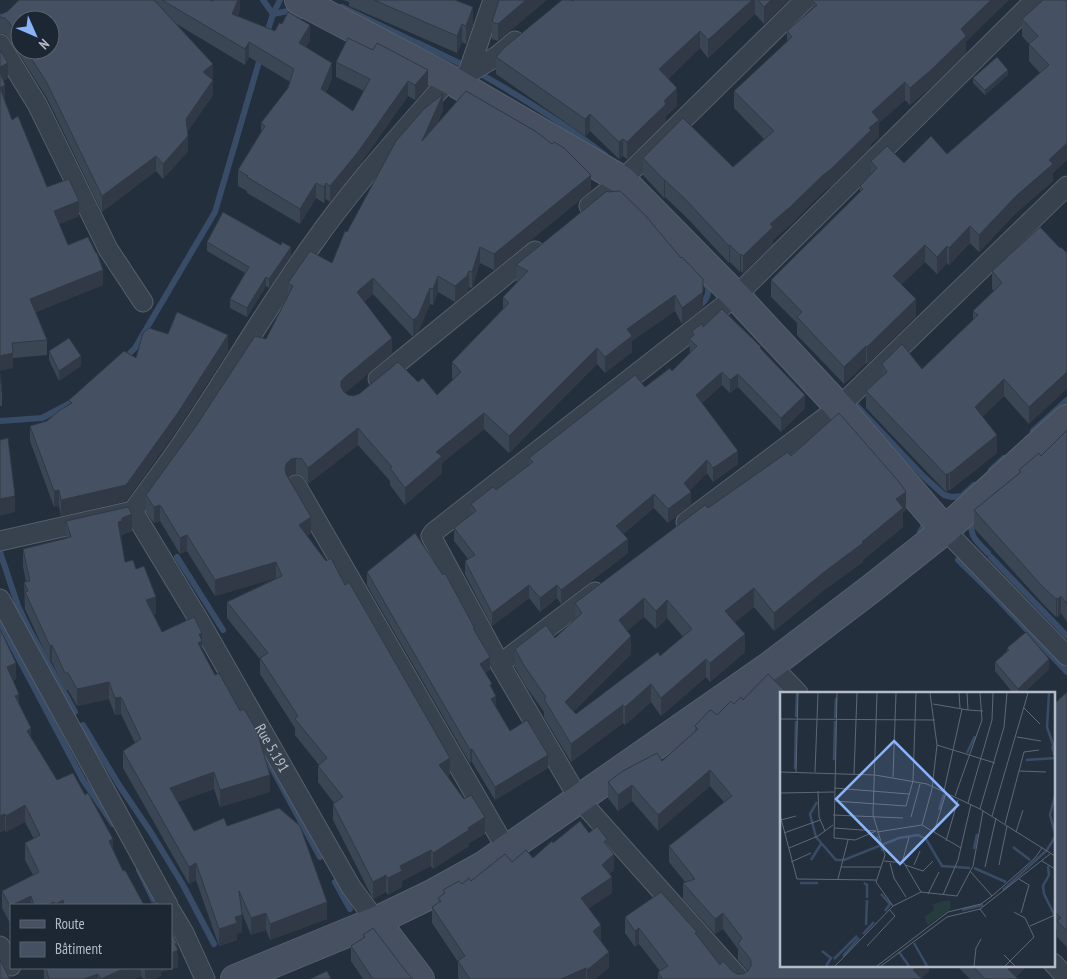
<svg xmlns="http://www.w3.org/2000/svg" width="1067" height="979" viewBox="0 0 1067 979" font-family="'PT Sans Narrow',sans-serif">
<style>
.lines{fill:none;stroke-linecap:round;stroke-linejoin:round}
.stream{stroke:#394c67;stroke-width:6}
.street-casing{stroke:#565f6c;stroke-width:21}
.secondary-casing{stroke:#565f6c;stroke-width:30}
.street{stroke:#38414e;stroke-width:19}
.secondary{stroke:#465061;stroke-width:28}
.wall{fill:#3b4654;fill-rule:evenodd}
.shaded-wall{fill:#303945}
.building{fill:#455162;stroke:#303945;fill-rule:evenodd}
.labels{text-anchor:middle;stroke-width:4.5;stroke-linejoin:round;paint-order:stroke}
.street-label{font-size:15px;fill:#b4bcc9;stroke:#1d2633}
.inset-river{fill:none;stroke:#394c67;stroke-width:2.5}
.inset-road{fill:none;stroke:#5e6776;stroke-width:1}
.view{fill:#8ab4f8;fill-opacity:0.15;stroke:#8ab4f8;stroke-width:2.5}
.inset-edge{fill:none;stroke:#b4bcc9;stroke-width:2.5}
</style>
<rect width="100%" height="100%" fill="#242f3e"/>
<g class="lines">
<!-- stream -->
<g class="stream">
<polyline points="263,0 273,14 288,11 301,16"/>
<polyline points="342,7 417,43"/>
<polyline points="266,36 273,14 280,0"/>
<polyline points="418,43 461,64"/>
<path d="M479 73C523 98 565 124 605 155"/>
<path d="M698 308C705 301 709 297 708 287L703 281"/>
<polyline points="123,360 135,348 215,212 261,55"/>
<polyline points="857,406 923,476 944,495 952,497 962,496 974,485"/>
<polyline points="0,421 42,418 76,400"/>
<polyline points="1033,431 1067,400"/>
<polyline points="991,470 1004,458"/>
<path d="M972 524C969 537 980 544 988 553"/>
<polyline points="920,532 923,527 925,520"/>
<polyline points="0,552 18,606 30,631 75,712"/>
<polyline points="177,557 223,630"/>
<polyline points="991,557 1067,636"/>
<polyline points="958,560 992,593 1067,672"/>
<polyline points="0,623 83,780 113,824"/>
<polyline points="83,725 119,785 152,834 183,885 214,944"/>
<polyline points="261,748 320,857"/>
<polyline points="139,870 156,905"/>
<polyline points="335,882 350,909"/>
</g>
<!-- street casing -->
<g class="street-casing">
<g id="street">
<polyline points="0,44 37,104 108,249 143,302"/>
<polyline points="468,73 493,0"/>
<polyline points="454,82 497,56 515,41"/>
<polyline points="589,206 622,180 805,0"/>
<polyline points="378,379 535,251"/>
<polyline points="296,485 507,850"/>
<path id="s1" d="M133 511 203 627 351 887 376 921"/>
<polyline points="686,522 839,407 1067,186"/>
<polyline points="945,530 1067,656"/>
<path d="M0 541 133 511C153 483 175 455 194 425 234 365 270 303 312 245 353 186 402 133 449 79"/>
<polyline points="0,599 168,905"/>
<polyline points="500,664 595,592"/>
<polyline points="771,665 798,693"/>
<polyline points="171,911 184,933 205,979"/>
<polyline points="0,946 11,966"/>
<polyline points="1053,963 1067,978"/>
<polyline points="740,979 579,799 500,664 431,536 434,532 736,296 1035,0"/>
</g>
</g>
<!-- secondary casing -->
<g class="secondary-casing">
<g id="secondary">
<polyline points="299,0 449,79 622,180 736,296 839,407 945,530"/>
<polyline points="376,921 420,979"/>
<polyline points="235,979 376,921 434,893 483,866 771,665 872,588 945,530 1067,419"/>
</g>
</g>
<!-- street -->
<use href="#street" class="street"/>
<!-- secondary -->
<use href="#secondary" class="secondary"/>
</g>
<!-- wall -->
<g class="wall">
<path d="M19 0H210L211 1 213 0H240V9L238 16 275 31 310 40 306 47 332 78 326 93 353 111 364 91 336 77V62L428 86 415 100 408 96 358 167 330 202 326 199 324 203 316 198 300 224 247 193V191L238 186V170L261 132V123L288 88 290 82 249 57 245 65 175 23 213 64V95L188 131V151L163 179 156 171 102 212 47 98 9 38 5 34 0 33V13L2 14 8 11ZM20 20 50 50H20Z"/>
<polygon points="343,0 455,0 473,25 466,44 462,42 457,53 349,6 349,2"/>
<polygon points="499,0 498,41 492,39 492,22"/>
<polygon points="574,0 789,0 764,24 755,14 708,58 700,48 668,79 677,106 666,116 666,121 627,159 623,156 619,159 590,131 585,136 496,74 496,57"/>
<polygon points="812,0 966,42 966,53 931,87 910,105 905,100 879,123 879,137 871,144 871,147 831,186 822,193 790,225 773,240 773,244 743,273 741,271 740,272 730,262 729,263 687,218 665,197 664,198 643,175 643,158 733,167 764,139 734,108 734,91 787,42 787,31 812,10"/>
<polygon points="1041,0 1067,0 1067,160 1053,173 1053,181 1016,213 979,252 970,243 949,265 947,263 937,274 925,262 901,284 916,316 867,364 866,363 844,384 797,335 797,323 771,297 771,280 860,192 860,186 871,174 871,161 904,163 947,154 1040,73 1029,61 1029,44 1022,36 1022,19 1041,2"/>
<polygon points="0,50 8,78 3,81 5,101 12,120 47,187 79,216 59,224 68,245 103,285 36,312 47,340 47,355 13,358 13,368"/>
<polygon points="1008,75 985,95 973,83 973,78"/>
<polygon points="443,110 437,124 591,191 494,270 480,263 472,288 469,287 467,293 455,302 438,292 433,305 430,304 418,332 413,337 373,294 364,302 392,354 345,393 348,395 353,396 418,382 437,395 453,380 452,378 452,362 503,309 503,297 518,282 516,281 516,265 681,258 703,279 703,308 682,324 675,311 632,341 632,352 605,373 597,364 509,453 484,429 442,463 442,473 405,505 390,485 390,481 358,445 308,484 302,476 296,474 291,475 288,478 311,533 307,536 450,774 448,776 485,834 469,843 469,846 433,869 431,866 402,881 402,887 388,895 386,892 373,899 333,820 333,804 334,803 318,782 318,766 319,765 295,735 295,728 260,674 260,659 235,628 227,618 227,602 276,578 215,596 187,551 180,554 160,521 154,523 146,512 146,495 266,339 288,295 288,283 332,263 347,232"/>
<polygon points="207,242 281,245 291,256 269,288 266,286 247,317 230,308 230,299 245,273 207,251"/>
<polygon points="1060,248 1029,424 1004,396 982,417 997,453 950,490 949,490 946,492 866,408 866,391 882,377 882,364 922,369 973,320 973,311 994,291 992,289 992,271"/>
<polygon points="703,327 761,349 805,408 781,432 738,387 730,393 722,385 702,403 738,464 713,482 707,473 690,490 691,505 668,523 654,508 623,534 628,553 561,604 557,598 540,612 529,598 492,626 465,574 465,561 468,559 454,541 454,528 471,515 471,504 496,490 529,465 529,458 672,371 690,353 689,339 692,337 692,331"/>
<polygon points="168,334 228,351 177,430 126,501 61,516 59,506 54,507 30,441 30,426 47,421 69,404 69,400 136,358"/>
<polygon points="49,351 81,366 59,381 49,360"/>
<polygon points="0,374 2,391 2,406 0,406"/>
<polygon points="1067,430 1067,622 1061,613 1058,617 1057,616 1056,617 1042,603 974,528 974,510 1019,473 1019,470 1041,456"/>
<path d="M791 456 906 510 903 512V527L863 560V562L824 590 774 631 754 607 735 622 745 652 710 682 706 677 661 716 651 702 625 725 623 723 571 762 544 717V712L525 685 515 667V649L555 638 575 619V603L708 508ZM644 617 656 629 667 618 683 637 660 656 576 714 574 711 631 654 627 631Z"/>
<polygon points="66,521 132,531 122,535 122,538 121,538 125,562 136,569 156,614 153,615 162,632 202,650 270,792 220,807 214,789 178,802 194,831 227,826 327,919 270,940 266,930 251,935 242,913 242,932 237,934 237,940 219,946 196,880 189,884 123,768 123,751 135,743 121,714 115,715 109,699 77,706 68,690 65,690 52,662 50,663 25,609 24,582 26,582 23,566 23,549 66,539"/>
<polygon points="367,572 474,629 490,670 485,673 492,689 496,707 510,731 548,768 495,800 472,762 470,763 367,585"/>
<polygon points="0,629 16,679 13,681 19,705 31,738 57,780 113,851 123,871 144,905 11,905 10,923 2,908 2,891 33,875 25,860 25,843 34,839 25,822 6,832 5,830"/>
<polygon points="1007,648 1049,669 1024,693 1013,693 995,671 995,662 1007,651"/>
<polygon points="1067,692 1067,947 1057,937 1057,930 1053,926 1053,705"/>
<polygon points="708,712 781,965 929,965 929,971 921,978 922,979 658,979 658,972 660,971 639,944 635,947 625,933 625,917 697,935 720,965 737,974 743,974 748,971 738,960 738,949 723,929 715,934 683,899 683,883 685,882 669,862 669,846 724,802 710,786 658,831 632,801 618,811 608,798 608,782 662,761 695,732 695,726"/>
<polygon points="589,833 607,846 614,870 609,874 612,893 589,908 601,941 601,942 609,968 595,979 459,979 458,977 458,962 432,923 432,907 438,903 438,898 443,895 443,890 471,881 512,862 533,858 553,843"/>
<polygon points="363,935 408,974 413,979 363,979 351,961 351,946 363,938"/>
<polygon points="177,950 178,967 161,972 161,976 154,979 143,979 141,976 135,979 44,979 44,971 43,968 171,968"/>
<polygon points="956,965 1024,965 1024,969 1016,977 1018,979 970,979"/>
</g>
<!-- shaded-wall -->
<g class="shaded-wall">
<polygon points="238,0 240,0 240,9 232,30 232,14"/>
<polygon points="526,0 547,0 498,41 498,24"/>
<polygon points="752,0 755,0 755,14 708,58 708,40"/>
<polygon points="771,0 789,0 764,24 764,7"/>
<polygon points="991,0 1009,0 966,42 966,53 931,87 910,105 910,88 961,29"/>
<polygon points="473,7 473,25 466,44 466,26"/>
<polygon points="462,24 462,42 457,53 457,36"/>
<polygon points="310,25 310,40 299,58 299,43"/>
<polygon points="700,31 700,48 659,87 659,69"/>
<polygon points="249,42 249,57 245,65 245,49"/>
<polygon points="8,63 8,78 0,82 0,67"/>
<polygon points="332,63 332,78 321,105 321,89"/>
<polygon points="213,64 213,80 203,72"/>
<polygon points="428,70 428,86 415,100 415,85"/>
<polygon points="1008,70 1008,75 985,95 985,90"/>
<polygon points="213,80 213,95 186,134 186,119"/>
<polygon points="408,81 408,96 358,167 330,202 330,186"/>
<polygon points="905,82 905,100 879,123 879,137 871,144 871,147 831,186 822,193 790,225 773,240 773,244 743,273 743,256 872,112"/>
<polygon points="5,85 5,101 0,88"/>
<polygon points="677,88 677,106 666,116 666,121 627,159 627,142 664,101"/>
<polygon points="443,94 443,110 422,157 422,141"/>
<polygon points="590,114 590,131 585,136 585,119"/>
<polygon points="188,136 188,151 163,179 163,164"/>
<polygon points="623,139 623,156 619,159 619,142"/>
<polygon points="1067,143 1067,160 1053,173 1053,181 1016,213 979,252 979,235 1049,160"/>
<polygon points="156,156 156,171 102,212 102,196"/>
<polygon points="591,175 591,191 494,270 494,254"/>
<polygon points="664,180 665,180 665,197 664,198"/>
<polygon points="316,183 316,198 300,224 300,209"/>
<polygon points="326,183 326,199 324,203 324,187"/>
<polygon points="79,201 79,216 54,226 54,211"/>
<polygon points="970,226 970,243 949,265 949,248"/>
<polygon points="730,245 730,262 729,263 729,246"/>
<polygon points="925,245 925,262 893,293 893,276"/>
<polygon points="947,246 947,263 937,274 937,257"/>
<polygon points="291,247 291,256 269,288 269,279"/>
<polygon points="480,247 480,263 472,288 472,272"/>
<polygon points="741,254 741,271 740,272 740,255"/>
<polygon points="103,270 103,285 30,314 30,299"/>
<polygon points="469,271 469,287 467,293 455,302 455,286"/>
<polygon points="438,276 438,292 433,305 433,289"/>
<polygon points="266,277 266,286 247,317 247,308"/>
<polygon points="373,278 373,294 357,308 357,292"/>
<polygon points="430,288 430,304 418,332 413,337 413,320"/>
<polygon points="703,292 703,308 682,324 682,308"/>
<polygon points="675,295 675,311 632,341 632,352 605,373 605,357 627,329"/>
<polygon points="916,299 916,316 867,364 867,347"/>
<polygon points="228,335 228,351 177,430 126,501 61,516 61,500"/>
<polygon points="392,338 392,354 345,393 341,398 341,381 345,377"/>
<polygon points="866,346 866,363 844,384 844,367"/>
<polygon points="597,348 597,364 509,453 509,436"/>
<polygon points="13,353 13,368 0,371 0,356"/>
<polygon points="81,356 81,366 59,381 59,371"/>
<polygon points="722,372 722,385 696,409 696,395"/>
<polygon points="1067,372 1067,389 1029,424 1029,407"/>
<polygon points="738,374 738,387 730,393 730,380"/>
<polygon points="1004,379 1004,396 975,424 975,407"/>
<polygon points="805,395 805,408 781,432 781,418"/>
<polygon points="484,413 484,429 442,463 442,473 405,505 405,488 436,452"/>
<polygon points="358,428 358,445 308,484 308,468"/>
<polygon points="997,435 997,453 950,490 950,473"/>
<polygon points="738,451 738,464 713,482 713,468"/>
<polygon points="296,458 296,474 291,475 286,480 285,469 286,464 291,459"/>
<polygon points="707,460 707,473 684,496 684,483"/>
<polygon points="949,473 949,490 946,492 946,475"/>
<polygon points="59,490 59,506 54,507 54,491"/>
<polygon points="691,492 691,505 668,523 668,509"/>
<polygon points="906,492 906,510 903,512 903,527 863,560 863,562 824,590 774,631 774,613 824,572 862,542 896,499"/>
<polygon points="654,494 654,508 616,539 616,526"/>
<polygon points="15,496 15,512 0,516 0,499"/>
<polygon points="160,505 160,521 154,523 154,507"/>
<polygon points="132,514 132,531 122,535 122,538 118,539 118,522 122,518"/>
<polygon points="311,517 311,533 299,542 299,525"/>
<polygon points="187,535 187,551 180,554 180,538"/>
<polygon points="628,539 628,553 561,604 561,590"/>
<polygon points="276,562 276,578 215,596 215,580"/>
<polygon points="529,585 529,598 492,626 492,613"/>
<polygon points="557,585 557,598 540,612 540,598"/>
<polygon points="754,588 754,607 725,630 725,611"/>
<polygon points="1061,596 1061,613 1058,617 1058,599"/>
<polygon points="156,597 156,614 146,617 146,600"/>
<polygon points="644,598 644,617 619,638 619,620"/>
<polygon points="1057,598 1057,616 1056,617 1056,599"/>
<polygon points="667,600 667,618 656,629 656,611"/>
<polygon points="202,633 202,658 198,643 199,634"/>
<polygon points="745,634 745,652 710,682 710,663"/>
<polygon points="631,636 631,654 565,720 565,702"/>
<polygon points="52,645 52,662 50,663 50,646"/>
<polygon points="490,657 490,670 480,677 480,664"/>
<polygon points="706,659 706,677 661,716 661,698"/>
<polygon points="1049,659 1049,669 1024,693 1018,693 1018,689"/>
<polygon points="16,663 16,679 7,683 7,667"/>
<polygon points="109,682 109,699 77,706 77,689"/>
<polygon points="651,684 651,702 625,725 625,707"/>
<polygon points="19,694 19,710 15,696"/>
<polygon points="496,696 496,709 491,699"/>
<polygon points="121,697 121,714 115,715 115,698"/>
<polygon points="623,705 623,723 571,762 571,744"/>
<polygon points="31,728 31,745 27,731"/>
<polygon points="472,749 472,762 470,763 470,750"/>
<polygon points="548,755 548,768 495,800 495,787"/>
<polygon points="450,758 450,774 439,781 439,765"/>
<polygon points="710,770 710,786 658,831 658,815"/>
<polygon points="214,772 214,789 170,805 170,788"/>
<polygon points="270,775 270,792 220,807 220,790"/>
<polygon points="632,785 632,801 618,811 618,795"/>
<polygon points="25,805 25,822 6,832 6,816"/>
<polygon points="5,814 5,830 0,833 0,816"/>
<polygon points="485,817 485,834 469,843 469,846 433,869 433,853 468,828"/>
<polygon points="113,839 113,855 109,841"/>
<polygon points="431,850 431,866 402,881 402,887 388,895 388,878 400,866"/>
<polygon points="614,854 614,870 602,881 602,865"/>
<polygon points="196,863 196,880 189,884 189,867"/>
<polygon points="386,875 386,892 373,899 373,882"/>
<polygon points="612,877 612,893 581,914 581,898"/>
<polygon points="31,896 31,905 12,905"/>
<polygon points="63,900 63,905 56,905 56,904"/>
<polygon points="54,902 54,905 47,905"/>
<polygon points="327,902 327,919 270,940 270,924"/>
<polygon points="10,906 11,906 11,922 10,923"/>
<polygon points="266,913 266,930 251,935 251,918"/>
<polygon points="723,913 723,929 715,934 715,919"/>
<polygon points="242,915 242,932 237,934 237,940 219,946 219,929 235,917"/>
<polygon points="601,925 601,941 593,947 593,931"/>
<polygon points="639,928 639,944 635,947 635,931"/>
<polygon points="177,943 178,967 161,972 161,976 154,979 145,979 145,968 171,968 171,953 175,944"/>
<polygon points="609,952 609,968 595,979 587,979 587,970"/>
<polygon points="918,965 929,965 929,971 921,979 913,970"/>
<polygon points="1012,965 1024,965 1024,969 1014,979 1008,969"/>
<polygon points="125,968 141,968 141,976 135,979 101,979"/>
<polygon points="586,968 586,979 561,979"/>
<polygon points="98,974 98,979 84,979"/>
</g>
<!-- building -->
<g class="building">
<polygon points="19,0 154,0 213,64 203,72 213,80 186,119 188,136 163,164 156,156 102,196 47,83 26,50 50,50 50,20 20,20 20,40 9,22 5,18 0,17 0,13 2,14 8,11"/>
<polygon points="162,0 210,0 211,1 214,0 238,0 232,14 275,31 279,23 282,24 288,12 310,25 299,43 332,63 321,89 353,111 370,79 336,62 348,38 373,50 377,43 428,70 415,85 408,81 358,152 330,186 326,183 324,187 316,183 300,209 247,177 248,176 238,170 265,126 261,123 288,88 294,69 249,42 245,49"/>
<polygon points="374,0 455,0 473,7 466,26 462,24 457,36"/>
<polygon points="499,0 526,0 498,24 492,22"/>
<polygon points="562,0 571,0 573,1 574,0 752,0 708,40 700,31 659,69 677,88 664,101 666,104 627,142 623,139 619,142 590,114 585,119 496,57 505,47"/>
<polygon points="758,0 771,0 764,7"/>
<polygon points="812,0 991,0 961,29 966,36 931,70 910,88 905,82 872,112 879,120 869,128 871,130 831,169 822,176 790,207 770,224 773,227 743,256 741,254 740,255 730,245 729,246 687,201 665,180 664,180 643,158 683,118 733,167 774,131 734,91 792,37 787,31 817,5"/>
<polygon points="1043,0 1067,0 1067,143 1049,160 1053,164 1016,196 979,235 970,226 949,248 947,246 937,257 925,245 893,276 916,299 867,347 866,346 844,367 797,317 802,312 771,280 863,189 860,186 877,168 871,161 887,146 904,163 931,136 947,154 1049,65 1029,44 1038,36 1022,19"/>
<polygon points="0,50 8,63 0,67"/>
<polygon points="997,57 1008,70 985,90 973,78"/>
<polygon points="0,72 5,85 0,88 12,120 18,116 47,187 69,179 79,201 54,211 68,245 88,237 96,253 97,253 103,270 30,299 47,340 12,343 13,353 0,356"/>
<polygon points="466,91 535,131 552,144 554,142 564,148 591,175 494,254 480,247 472,272 469,271 467,276 455,286 438,276 433,289 430,288 418,316 413,320 373,278 357,292 392,338 345,377 341,381 341,387 344,392 348,395 353,396 359,394 398,362 418,382 423,378 437,395 461,372 452,362 509,303 503,297 528,271 516,265 607,191 608,192 620,191 645,215 681,258 682,257 703,279 703,292 682,308 675,295 627,329 632,336 605,357 597,348 509,436 484,413 436,452 442,456 405,488 390,468 392,467 358,428 308,468 302,459 296,458 291,459 286,464 285,469 286,474 311,517 299,525 326,561 331,558 345,585 349,582 450,758 439,765 464,799 471,795 485,817 468,828 469,830 433,853 431,850 400,866 402,871 388,878 386,875 373,882 333,804 343,797 318,766 327,758 295,719 298,716 260,658 268,653 235,612 227,602 282,576 276,562 215,580 187,535 180,538 160,505 154,507 146,495 196,426 255,336 266,339 293,286 288,283 310,251 332,263 345,231 347,232 396,141 424,109 443,94 422,141"/>
<polygon points="223,212 281,245 282,242 291,247 269,279 266,277 247,308 230,299 249,267 207,242"/>
<polygon points="1040,227 1060,248 1061,247 1067,253 1067,372 1029,407 1004,379 975,407 997,435 950,473 949,473 946,475 866,391 887,372 882,364 902,344 922,369 978,315 973,311 1002,283 992,271"/>
<polygon points="722,309 761,347 760,348 805,395 781,418 738,374 730,380 722,372 696,395 738,451 713,468 707,460 684,483 691,492 668,509 654,494 616,526 628,539 561,590 557,585 540,598 529,585 492,613 465,561 475,555 454,528 476,511 471,504 493,487 496,490 533,462 529,458 635,375 645,387 670,368 672,371 697,346 689,339 694,335 692,331 703,323 703,327"/>
<polygon points="177,312 228,335 177,414 126,485 61,500 59,490 54,491 30,426 47,421 60,410 72,403 69,400 124,351 136,358 143,333 149,328 168,334"/>
<polygon points="69,338 81,356 59,371 49,351"/>
<polygon points="0,374 2,391 0,391"/>
<path d="M839 413 900 483 906 492 896 499 903 508 862 542 863 543 824 572 774 613 754 588 725 611 745 634 710 663 706 659 661 698 651 684 625 707 623 705 571 744 544 699 546 697 525 667 515 649 546 625 555 638 582 613 575 603 705 505 708 508 788 452 791 456ZM644 598 656 611 667 600 692 629 660 656 658 652 576 714 565 702 631 636 619 620Z"/>
<polygon points="1067,430 1067,604 1061,596 1058,599 1057,598 1056,599 1042,586 974,510 1021,472 1019,470 1039,453 1041,456"/>
<polygon points="8,438 15,496 0,499 0,440"/>
<polygon points="128,507 132,514 122,518 122,521 118,522 125,562 133,560 136,569 144,566 156,597 146,600 162,632 194,617 202,633 199,634 202,641 198,643 215,675 219,673 240,711 244,709 257,731 270,775 220,790 214,772 170,788 194,831 224,818 227,826 279,808 300,826 327,902 270,924 266,913 251,918 239,891 242,915 235,917 237,923 219,929 196,863 189,867 123,751 141,739 121,697 115,698 109,682 77,689 68,673 65,673 52,645 50,646 25,592 28,591 24,582 30,581 23,549 71,537 66,521"/>
<polygon points="415,533 443,575 445,573 474,627 473,628 490,657 480,664 492,684 490,685 496,696 491,699 510,731 527,720 548,755 495,787 472,749 470,750 367,572"/>
<polygon points="0,629 16,663 7,667 19,694 15,696 31,728 27,731 57,780 73,773 85,795 88,793 113,839 109,841 123,871 125,870 144,905 64,905 63,900 56,904 54,902 47,905 34,905 31,896 10,906 2,891 39,872 25,843 40,835 25,805 6,816 5,814 0,816"/>
<polygon points="1026,632 1049,659 1018,689 995,662 1009,650 1007,648"/>
<polygon points="768,674 787,693 781,693 781,965 918,965 913,970 922,979 662,979 658,972 668,966 639,928 635,931 625,917 661,892 697,932 695,933 720,965 723,961 732,971 737,974 743,974 748,971 751,966 751,960 748,956 738,944 742,938 723,913 715,919 683,883 695,879 669,846 732,796 710,770 658,815 632,785 618,795 608,782 623,771 657,753 662,761 698,729 695,726 708,712 711,710 717,715 731,701 734,704 741,697 743,700"/>
<polygon points="1067,692 1067,931 1057,921 1061,918 1053,910 1053,705"/>
<polygon points="580,821 589,833 597,826 607,839 604,842 614,854 602,865 612,877 581,898 601,925 593,931 609,952 587,970 586,968 561,979 470,979 458,961 465,956 432,907 441,901 438,898 445,893 443,890 459,881 462,884 469,878 471,881 505,854 512,862 526,850 533,858 552,841 553,843"/>
<polygon points="158,901 160,905 146,905"/>
<polygon points="373,928 408,974 413,979 373,979 351,946 365,937 363,935"/>
<polygon points="171,930 177,943 175,944 178,950 171,953"/>
<polygon points="0,960 10,979 0,979"/>
<polygon points="972,965 1012,965 1008,969 1018,979 985,979"/>
<polygon points="46,968 125,968 101,979 98,974 84,979 49,979"/>
<polygon points="327,971 331,979 310,979"/>
</g>
<g class="labels">
<!-- street labels -->
<g class="street-label">
<text dy="5" stroke="none"><textPath href="#s1" startOffset="275">Rue 5.191</textPath></text>
</g>
</g>
<!-- overview -->
<g transform="translate(780 692)">
<rect width="275" height="275" fill="#242f3e"/>
<path d="M164 209H170L171 217 148 233 144 225 154 218 153 212Z" fill="#263c3f"/>
<path class="inset-river" d="M269 1 267 35 275 58M16 25 17 1M55 26 56 6M187 61 195 44M54 68 55 29M246 68 275 66 272 54M15 77 16 29M275 104 270 123 275 141M37 110 30 122 36 145 56 168H64L119 146 138 143 146 147 162 174 190 176M159 118 164 102M97 144 103 159M233 155 250 168M194 157 197 142M267 158 275 145M31 168 41 152M268 174 269 183 263 194 264 202 275 224M194 176 226 190M20 191H38M84 191 87 193V206M223 198 267 158M101 202 110 212 105 219M182 218 203 213M86 233 87 208M83 242 94 230M134 251 147 274M42 259 51 266 46 274M119 260 129 274M63 264 79 246M54 267 77 244"/>
<path class="inset-road" d="M57 1 54 146 75 148 96 139M179 1 180 16M153 12 188 18 187 1M244 16 260 32M188 18 203 19M0 27 155 28M237 45 261 49M157 53 215 71M239 79 266 80M0 80 95 83 147 92 200 117 275 164M16 80 18 1M35 80 38 1M74 82 77 1M113 85 116 1M54 96 129 102M38 99 39 125 45 139M164 99 182 17M0 101 54 100M175 104 202 28 200 1M54 109 126 114 133 89 136 1M188 111 212 28 213 1M200 117 224 35 227 1M0 123 17 187 96 188M53 123 123 126M212 124 248 1M131 125 140 92M1 128 16 124M225 132 244 60 259 58M142 133 152 97 157 53 150 1M54 136 96 139M97 140 142 133 181 156M154 140 166 101M236 140 243 118M4 141 40 128M166 149 178 108M9 156 38 144 53 133M104 169 124 171 141 200M262 169 275 177M11 170 31 161M110 171 114 186 126 205M122 171 129 145M125 173 143 179 153 169M134 173 140 159M219 173 227 134M61 175H101M205 175 216 126M190 179 212 204 255 166 262 156M58 187 68 148M239 187 249 193 241 221M148 202 159 180M163 203 178 168 191 112M113 214 141 200 177 204 193 174 203 119M206 225 200 217 270 162M250 234 275 223M87 254 115 224 109 217M224 263 235 274M55 274 113 214 96 190 105 163 93 123 97 1M97 274 168 220 201 212 212 204M101 274 167 225 200 217M194 274 196 256 201 247M225 274 254 245 245 226 234 220"/>
<path class="view" d="M114 49 178 113 120 172 56 107Z"/>
<rect width="275" height="275" class="inset-edge"/>
</g>
<!-- legend -->
<rect x="10" y="904" width="162" height="65" fill="#1d2633" stroke="#59626f"/>
<rect x="20" y="920" width="25" height="8" fill="#465061" stroke="#59626f"/>
<text x="55" y="929" font-size="15" fill="#b4bcc9">Route</text>
<rect x="20" y="942" width="25" height="15" fill="#455162" stroke="#59626f"/>
<text x="55" y="954" font-size="15" fill="#b4bcc9">Bâtiment</text>
<!-- north arrow -->
<g transform="translate(35 35) rotate(135)"><circle r="24" fill="#1d2633" stroke="#59626f"/>
<path d="M0-4L9 19L0 12L-9 19Z" fill="#8ab4f8"/>
<text y="-8" font-size="14" font-weight="bold" text-anchor="middle" fill="#b4bcc9">N</text>
</g>
</svg>
